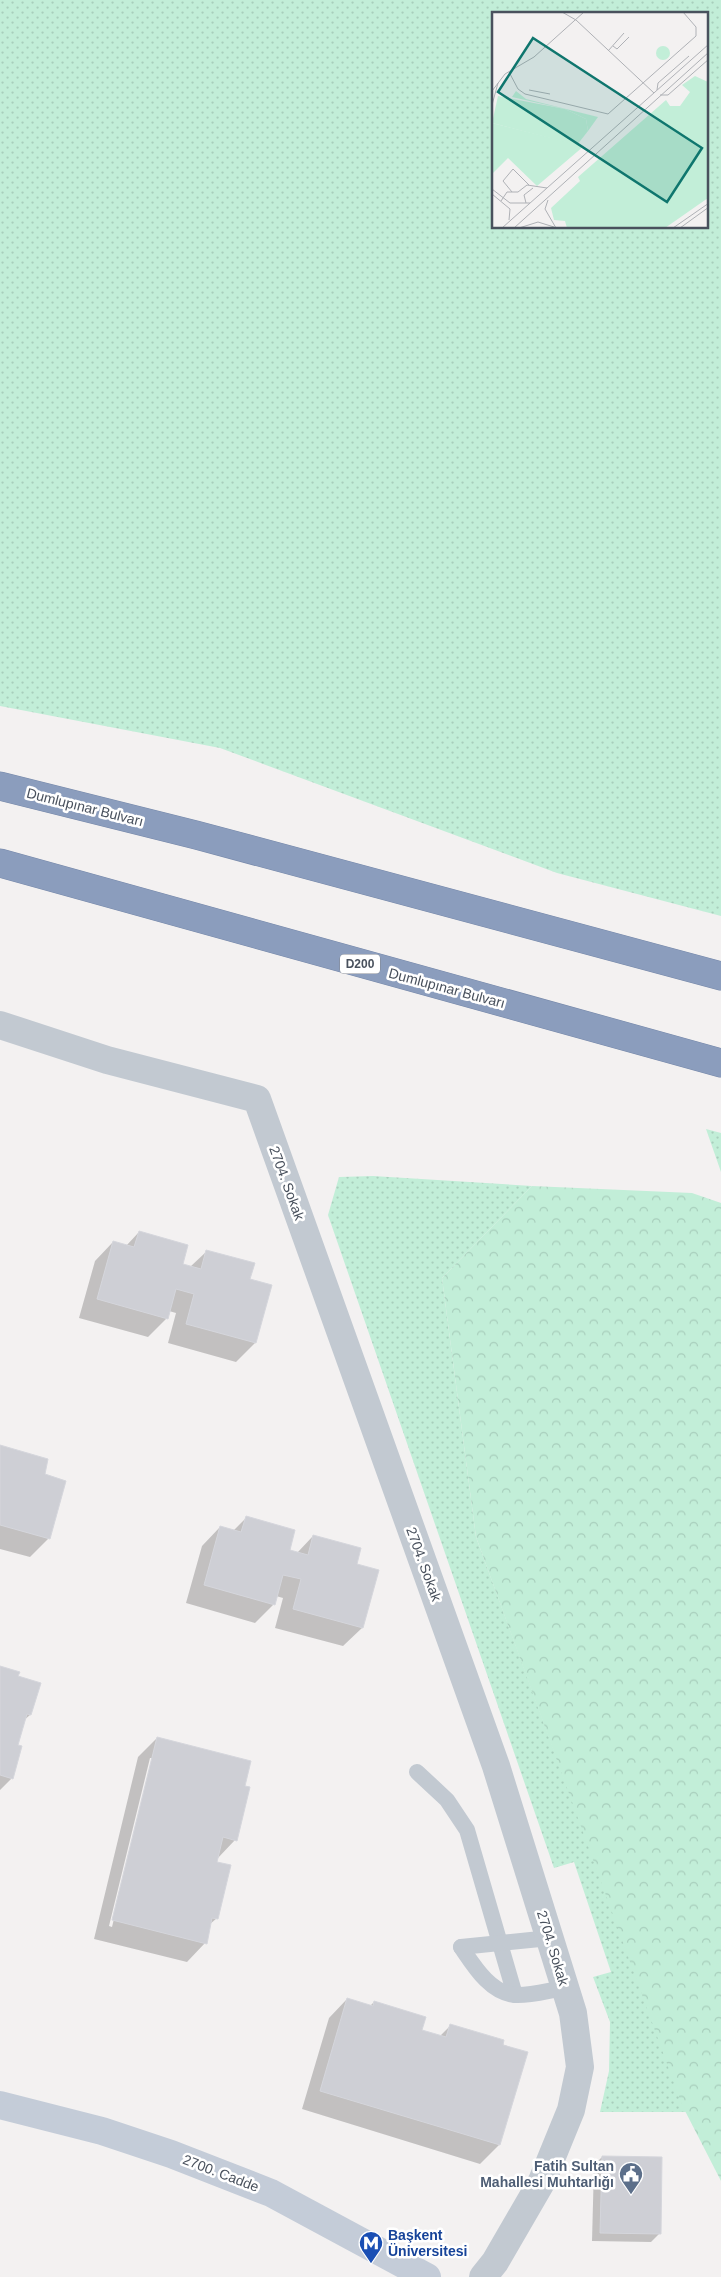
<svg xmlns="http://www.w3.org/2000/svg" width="721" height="2277" viewBox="0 0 721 2277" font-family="Arial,sans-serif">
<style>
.green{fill:url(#green-dots);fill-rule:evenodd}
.forest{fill:url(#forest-crowns)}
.shadow{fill:#0003;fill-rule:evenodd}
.building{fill:#cecfd5;stroke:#d5d6dc}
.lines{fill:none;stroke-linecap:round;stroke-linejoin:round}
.highway-casing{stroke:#7688a9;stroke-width:29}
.lane{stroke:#c2c9d1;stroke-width:16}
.street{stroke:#c2c9d1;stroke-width:28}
.secondary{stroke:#c4ccd8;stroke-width:28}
.highway{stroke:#8b9dbd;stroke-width:28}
.labels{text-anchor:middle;stroke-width:5;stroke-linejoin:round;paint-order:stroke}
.shield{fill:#fff;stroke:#80858e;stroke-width:1}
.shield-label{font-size:12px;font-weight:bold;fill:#49515d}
.street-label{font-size:14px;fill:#49515d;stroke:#fff}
.service-label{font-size:14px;font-weight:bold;fill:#4e5e75;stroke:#fff;text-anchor:end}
.transit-label{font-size:14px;font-weight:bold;fill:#164399;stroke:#fff;text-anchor:start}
.inset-road{fill:none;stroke:#afb1b6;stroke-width:1}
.view{fill:#0f766e;fill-opacity:0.15;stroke:#0f766e;stroke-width:2.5}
.inset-edge{fill:none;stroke:#49515d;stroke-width:2.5}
</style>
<defs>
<pattern id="green-dots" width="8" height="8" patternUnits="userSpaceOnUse" patternTransform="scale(1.25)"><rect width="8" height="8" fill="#c2eed8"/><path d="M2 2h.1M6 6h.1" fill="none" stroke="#a8cebc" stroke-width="1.8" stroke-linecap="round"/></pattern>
<pattern id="forest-crowns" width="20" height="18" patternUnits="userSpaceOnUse" patternTransform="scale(1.25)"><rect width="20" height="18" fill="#c2eed8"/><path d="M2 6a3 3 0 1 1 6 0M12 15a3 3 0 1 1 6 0" fill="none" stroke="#a8cebc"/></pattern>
</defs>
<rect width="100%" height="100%" fill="#f3f1f1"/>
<!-- green -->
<g class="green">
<path d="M0 0H721V916L557 873 220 748 0 706ZM493 14H707V228H493Z"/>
<polygon points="706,1129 721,1133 721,1172"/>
<polygon points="373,1176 532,1186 442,1278 476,1537 686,2112 600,2112 609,2071 610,2022 593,1977 611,1972 574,1862 554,1868 328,1215 339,1177"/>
</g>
<!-- forest -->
<polygon class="forest" points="532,1186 692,1193 721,1203 721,2181 682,2105 476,1537 442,1278"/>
<!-- shadow -->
<g class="shadow">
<polygon points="139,1232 181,1265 190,1267 207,1251 248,1280 270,1286 255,1343 236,1362 168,1343 176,1313 169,1311 167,1318 148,1337 79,1318 95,1261 113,1242 126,1246"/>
<polygon points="0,1447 43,1475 49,1538 30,1557 0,1549"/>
<polygon points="246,1518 289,1550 297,1553 313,1536 356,1565 377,1571 362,1628 343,1646 275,1628 283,1598 276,1596 274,1604 255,1623 186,1603 202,1546 220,1527 233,1531"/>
<polygon points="0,1667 17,1677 30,1715 23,1721 16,1746 12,1778 0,1790"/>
<path d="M157 1738 243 1787 235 1840 217 1859V1918L209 1925 205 1943 187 1962 94 1939 138 1757ZM150 1758H153L112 1927 109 1926Z"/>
<polygon points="347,1999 370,2006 374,2002 421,2031 439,2037 451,2025 526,2053 499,2145 480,2164 302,2109 329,2018"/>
<polygon points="602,2157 659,2234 651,2242 592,2241 594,2165"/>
</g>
<!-- building -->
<g class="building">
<polygon points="139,1231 188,1245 183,1264 201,1269 206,1250 255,1263 250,1279 272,1285 256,1343 186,1324 194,1294 176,1289 168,1319 97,1299 113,1241 134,1247"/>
<polygon points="0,1445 48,1459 45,1474 66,1481 50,1539 0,1525"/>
<polygon points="246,1516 295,1530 290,1550 308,1555 313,1535 361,1548 357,1564 379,1570 363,1628 293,1609 301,1579 283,1575 275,1605 204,1585 220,1526 241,1532"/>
<polygon points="0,1666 20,1672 18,1676 41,1683 31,1715 27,1714 18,1745 22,1746 13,1779 0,1775"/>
<polygon points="157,1737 251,1761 245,1786 250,1787 237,1841 223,1837 217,1862 231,1865 218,1919 212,1918 207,1944 112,1920"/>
<polygon points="347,1998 373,2006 374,2001 426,2017 422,2030 446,2037 450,2024 504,2040 503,2045 528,2052 500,2145 320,2091"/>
<polygon points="602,2156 662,2157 661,2234 600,2233"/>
</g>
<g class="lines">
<!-- highway casing -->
<g class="highway-casing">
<g id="highway">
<polyline points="0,786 196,835 721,976"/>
<polyline points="0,863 721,1063"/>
</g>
</g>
<!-- lane -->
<g class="lane">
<polyline points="417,1772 447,1800 467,1830 515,1995"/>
<path d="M461 1947C474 1966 490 1993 515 1995 531 1996 550 1990 565 1988"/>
<polyline points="461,1947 550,1938"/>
</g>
<!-- street -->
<polyline class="street" points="0,1025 107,1060 257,1099 496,1766 573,2013 580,2067 571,2110 542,2181 495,2262 483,2277"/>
<!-- secondary -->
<polyline class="secondary" points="0,2105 102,2131 171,2154 271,2193 427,2277"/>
<!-- highway -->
<use href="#highway" class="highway"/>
</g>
<!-- icons -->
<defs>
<g id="civic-pin" transform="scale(1.25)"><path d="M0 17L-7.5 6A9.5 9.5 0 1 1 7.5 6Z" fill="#5c6f8a" stroke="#fff"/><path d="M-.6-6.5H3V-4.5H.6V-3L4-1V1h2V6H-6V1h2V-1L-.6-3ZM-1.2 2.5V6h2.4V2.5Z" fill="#fff"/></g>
<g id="metro-pin" transform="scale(1.25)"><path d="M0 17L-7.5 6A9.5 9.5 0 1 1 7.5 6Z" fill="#1a4fb4" stroke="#fff"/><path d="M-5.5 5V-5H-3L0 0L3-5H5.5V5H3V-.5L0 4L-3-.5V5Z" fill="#fff"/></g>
</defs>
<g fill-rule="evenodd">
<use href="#civic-pin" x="631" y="2174"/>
<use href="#metro-pin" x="371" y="2243"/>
</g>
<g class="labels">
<!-- shield labels -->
<rect class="shield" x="340" y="954.5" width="40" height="19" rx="4"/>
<g class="shield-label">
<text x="360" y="968">D200</text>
</g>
<!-- street labels -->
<g class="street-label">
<text transform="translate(85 807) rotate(14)" y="5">Dumlupınar Bulvarı</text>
<text transform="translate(447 988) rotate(15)" y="5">Dumlupınar Bulvarı</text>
<text transform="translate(287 1183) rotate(70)" y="5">2704. Sokak</text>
<text transform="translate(424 1564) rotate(70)" y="5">2704. Sokak</text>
<text transform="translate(553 1948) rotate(73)" y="5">2704. Sokak</text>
<text transform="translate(221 2173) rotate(21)" y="5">2700. Cadde</text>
</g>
<!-- service labels -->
<g class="service-label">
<text x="614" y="2171">Fatih Sultan<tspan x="614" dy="16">Mahallesi Muhtarlığı</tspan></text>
</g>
<!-- transit labels -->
<g class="transit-label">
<text x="388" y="2240">Başkent<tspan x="388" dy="16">Üniversitesi</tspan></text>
</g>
</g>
<!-- overview -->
<g transform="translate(492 12)">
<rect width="216" height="216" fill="#f3f1f1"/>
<path d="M203 64 216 70V186L173 216H75L73 209 62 208 59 196 88 169 86 165 174 88 178 94H188L198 80 190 73ZM24 79 34 87 106 105 96 119 94 107 73 97 20 85ZM0 111 92 134 45 174 16 146 0 162Z" fill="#c2eed8"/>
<path d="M6 84 73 97 94 107 96 119 85 133 0 111Z" fill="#c2eed8"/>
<path d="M164 41a7 7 0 1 1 14 0a7 7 0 1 1-14 0Z" fill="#c2eed8"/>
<path class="inset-road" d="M70 0 84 8 162 81M121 34 125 37 137 25M116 39 132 21M17 60 26 77 33 82 116 102 204 24V15L191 0M37 78 58 82M165 78 166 71 197 44M0 79 13 62 42 45 92 0M168 83H176L217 47M0 93 6 71M0 177 18 191H38M20 180 11 169 21 157 37 173M0 182 18 197 17 208M56 188 53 197 64 216M9 189 15 180H26L35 173 55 176M34 191 32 183 41 176M10 216 217 32M22 216 217 40M27 216 46 210 62 215M181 216 217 191M188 216 217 195"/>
<path class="view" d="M41 26 210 136 175 190 6 80Z"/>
<rect width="216" height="216" class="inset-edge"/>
</g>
</svg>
